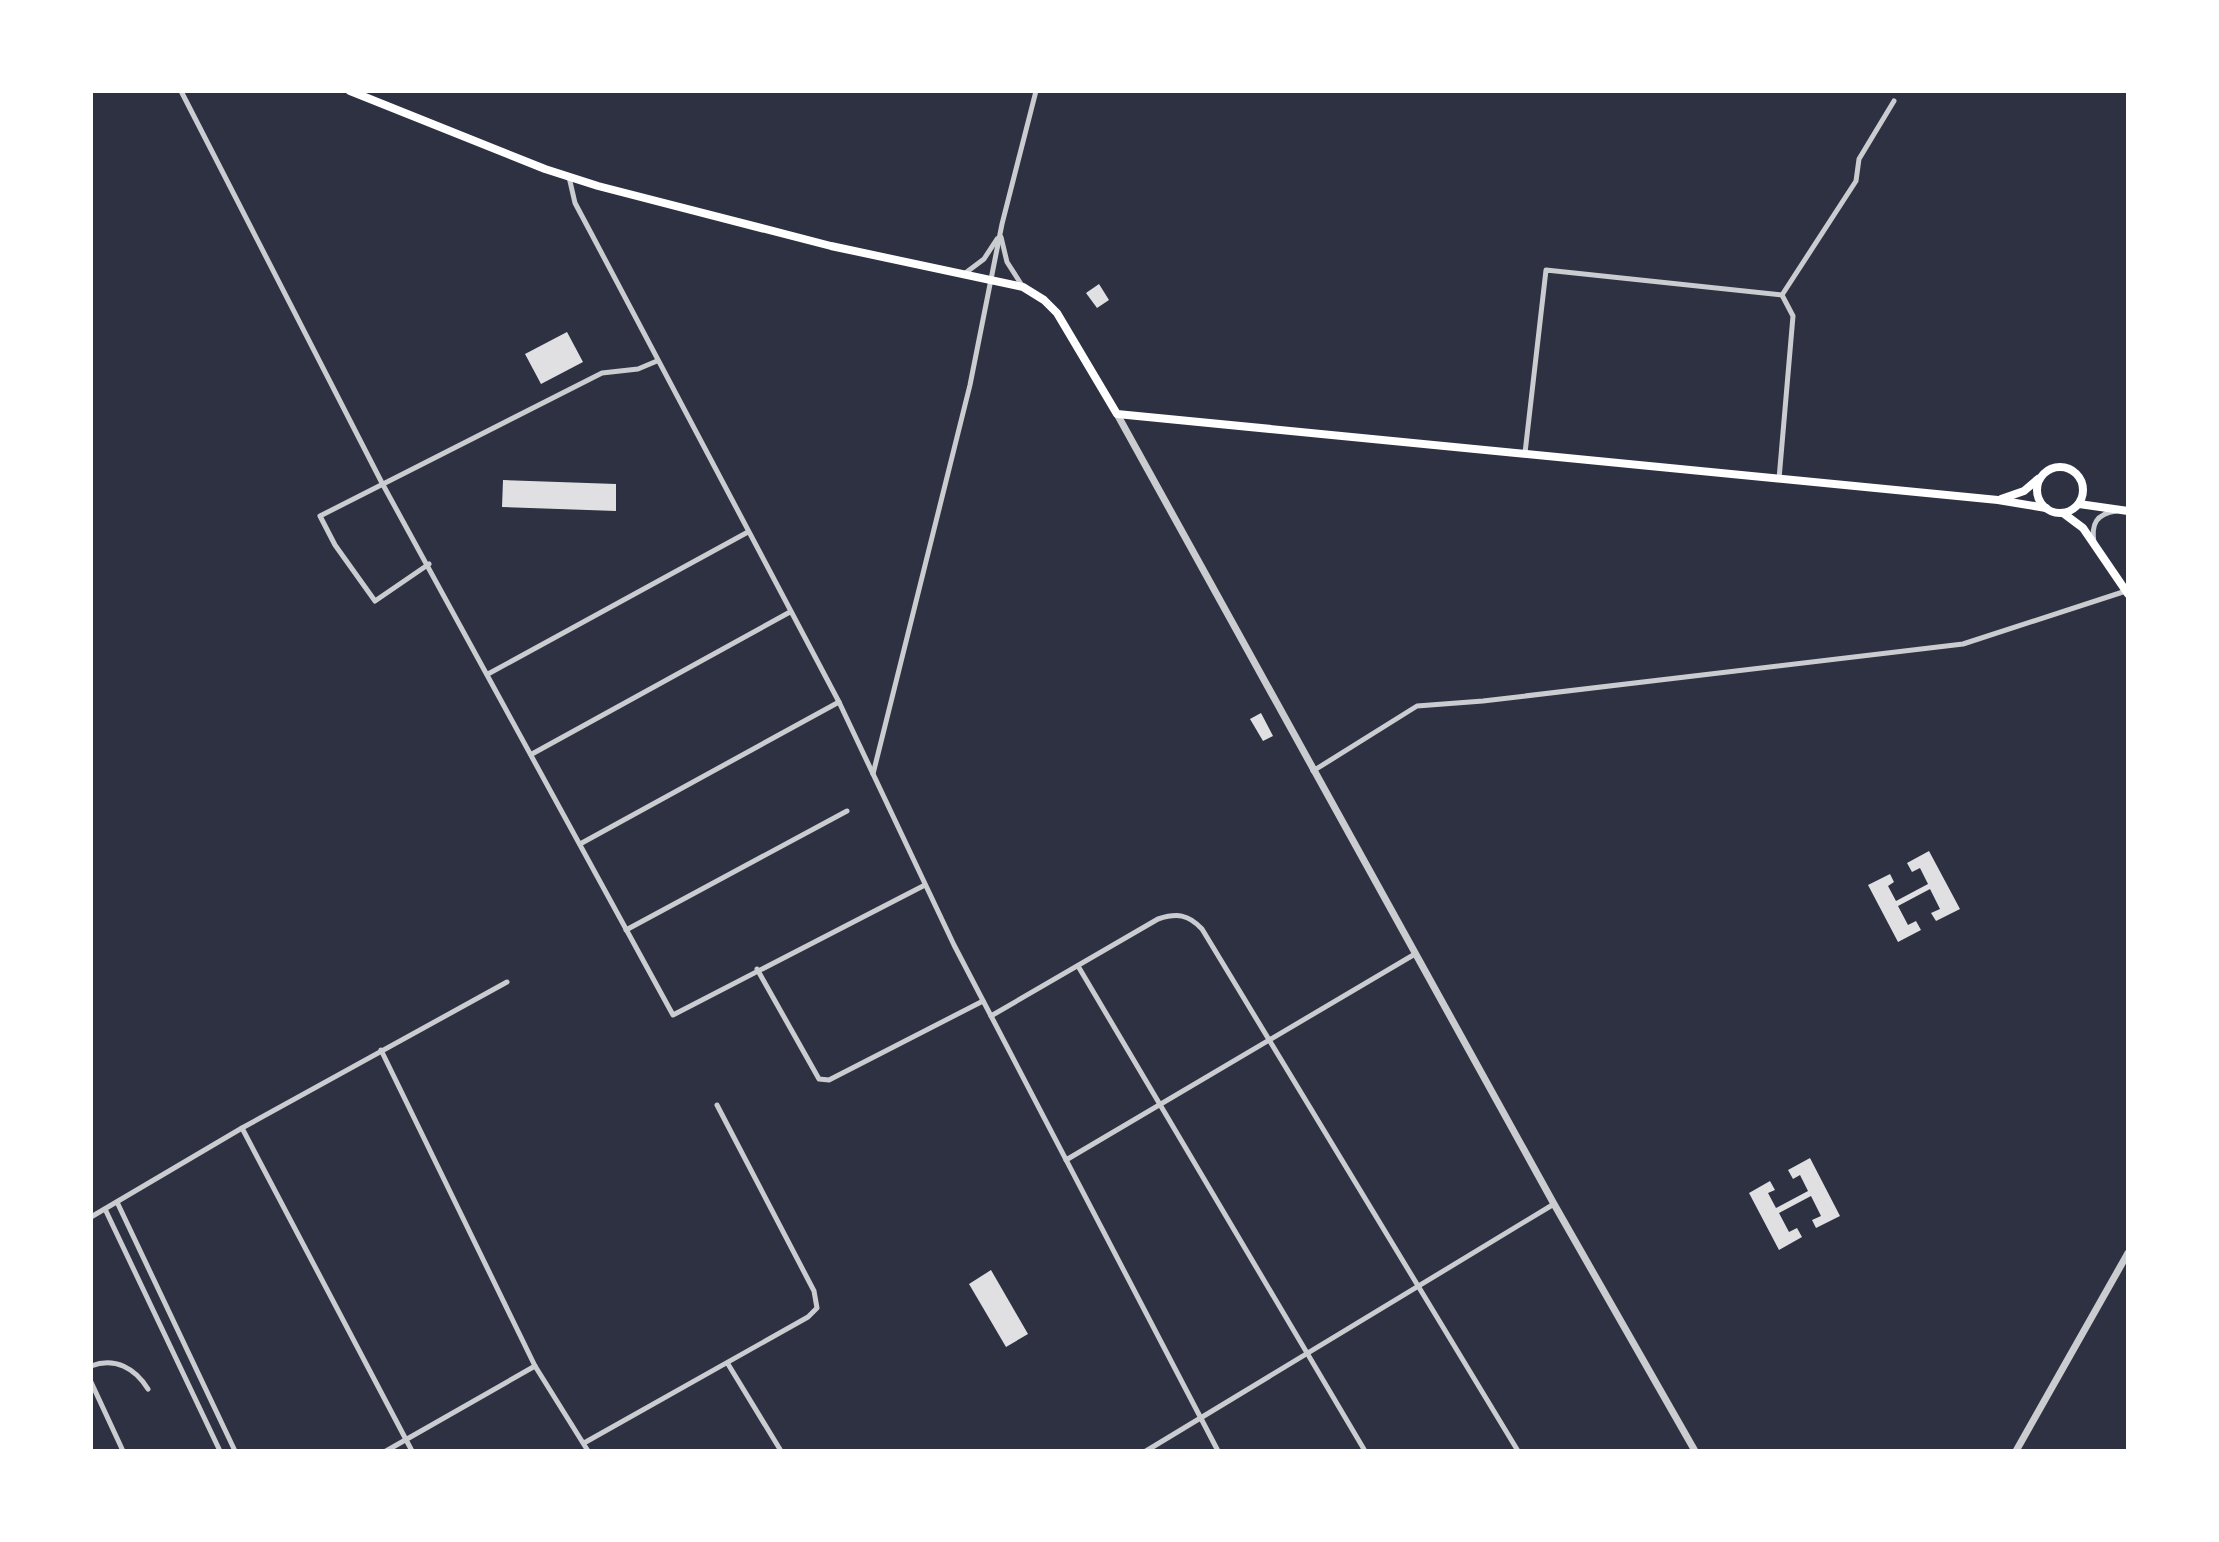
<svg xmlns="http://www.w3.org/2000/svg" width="2219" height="1542" viewBox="0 0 2219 1542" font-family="'Source Sans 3',sans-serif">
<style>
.building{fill:#e0e0e3}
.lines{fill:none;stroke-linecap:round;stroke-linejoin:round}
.minor{stroke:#caccd0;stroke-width:5}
.tertiary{stroke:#caccd0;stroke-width:7}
.secondary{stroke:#fff;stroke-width:8}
</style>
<rect width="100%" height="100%" fill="#2d3142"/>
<!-- building -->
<g class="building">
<polygon points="1099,284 1109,300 1097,308 1086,293"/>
<polygon points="567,332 583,362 541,384 525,354"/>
<polygon points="503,480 616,484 616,511 502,507"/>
<polygon points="1261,713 1273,736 1263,741 1250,719"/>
<polygon points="1929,851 1960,909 1936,921 1931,913 1940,909 1930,889 1898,906 1908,925 1916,921 1921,930 1898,942 1868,885 1890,874 1894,882 1888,886 1896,901 1928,884 1920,868 1912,872 1907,863"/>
<polygon points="1810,1158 1840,1216 1816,1228 1812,1220 1821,1216 1811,1196 1779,1213 1789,1232 1797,1228 1802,1237 1779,1250 1749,1193 1770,1181 1775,1190 1768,1193 1776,1208 1808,1191 1800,1175 1793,1179 1788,1170"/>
<polygon points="991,1270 1028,1334 1006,1347 969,1284"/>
</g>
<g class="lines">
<!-- minor -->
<g class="minor">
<polyline points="181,91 382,483 673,1015 925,885"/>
<polyline points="569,177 575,203 591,233 839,702 954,945 1218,1451"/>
<polyline points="1001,237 1007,262 1023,287"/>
<polyline points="964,274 984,259 997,239"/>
<polyline points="1525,453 1546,270 1782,295"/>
<polyline points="1779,479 1793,316 1782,295 1856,181 1859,159 1894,101"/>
<path d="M2094 543C2091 524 2096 514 2116 511"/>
<polyline points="429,564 375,601 335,545 320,516 602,373 638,369 657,361"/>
<polyline points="488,674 748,532"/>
<polyline points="532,754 790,612"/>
<polyline points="1313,771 1417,706 1483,701 1963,644 2126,591"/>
<polyline points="873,774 970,385 1002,224 1036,91"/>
<polyline points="580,844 839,702"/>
<polyline points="626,930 847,811"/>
<polyline points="1078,966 1365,1451"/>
<polyline points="757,969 819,1079 829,1080 983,1001"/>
<path d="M991 1016 1158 919C1177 913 1188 914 1202 929L1518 1451"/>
<polyline points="381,1050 535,1366 588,1451"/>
<polyline points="242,1128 412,1451"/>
<polyline points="1066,1160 1415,954"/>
<polyline points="117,1202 235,1451"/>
<polyline points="105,1209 220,1451"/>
<polyline points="91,1217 242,1128 507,982"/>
<polyline points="728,1364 781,1451"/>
<path d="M91 1366C115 1357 135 1368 148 1389"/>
<polyline points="91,1382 123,1451"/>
<polyline points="584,1443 808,1317 817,1308 814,1291 717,1105"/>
<polyline points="386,1451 535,1366"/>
<polyline points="1146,1451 1554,1204"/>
</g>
<!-- tertiary -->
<g class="tertiary">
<polyline points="1117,414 1554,1204 1695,1451"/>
<polyline points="2016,1451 2128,1253"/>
</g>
<!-- secondary -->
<g class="secondary">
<polyline points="350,91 545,169 598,186 831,246 1023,287 1044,300 1057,313 1117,414 1998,500 2046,508"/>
<circle cx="2060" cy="490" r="23"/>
<polyline points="2001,499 2024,491 2038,479"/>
<polyline points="2079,504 2128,511"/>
<polyline points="2063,513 2083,528 2128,594"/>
</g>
</g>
<!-- border -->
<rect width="2219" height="1542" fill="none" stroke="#ffffff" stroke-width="186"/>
</svg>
